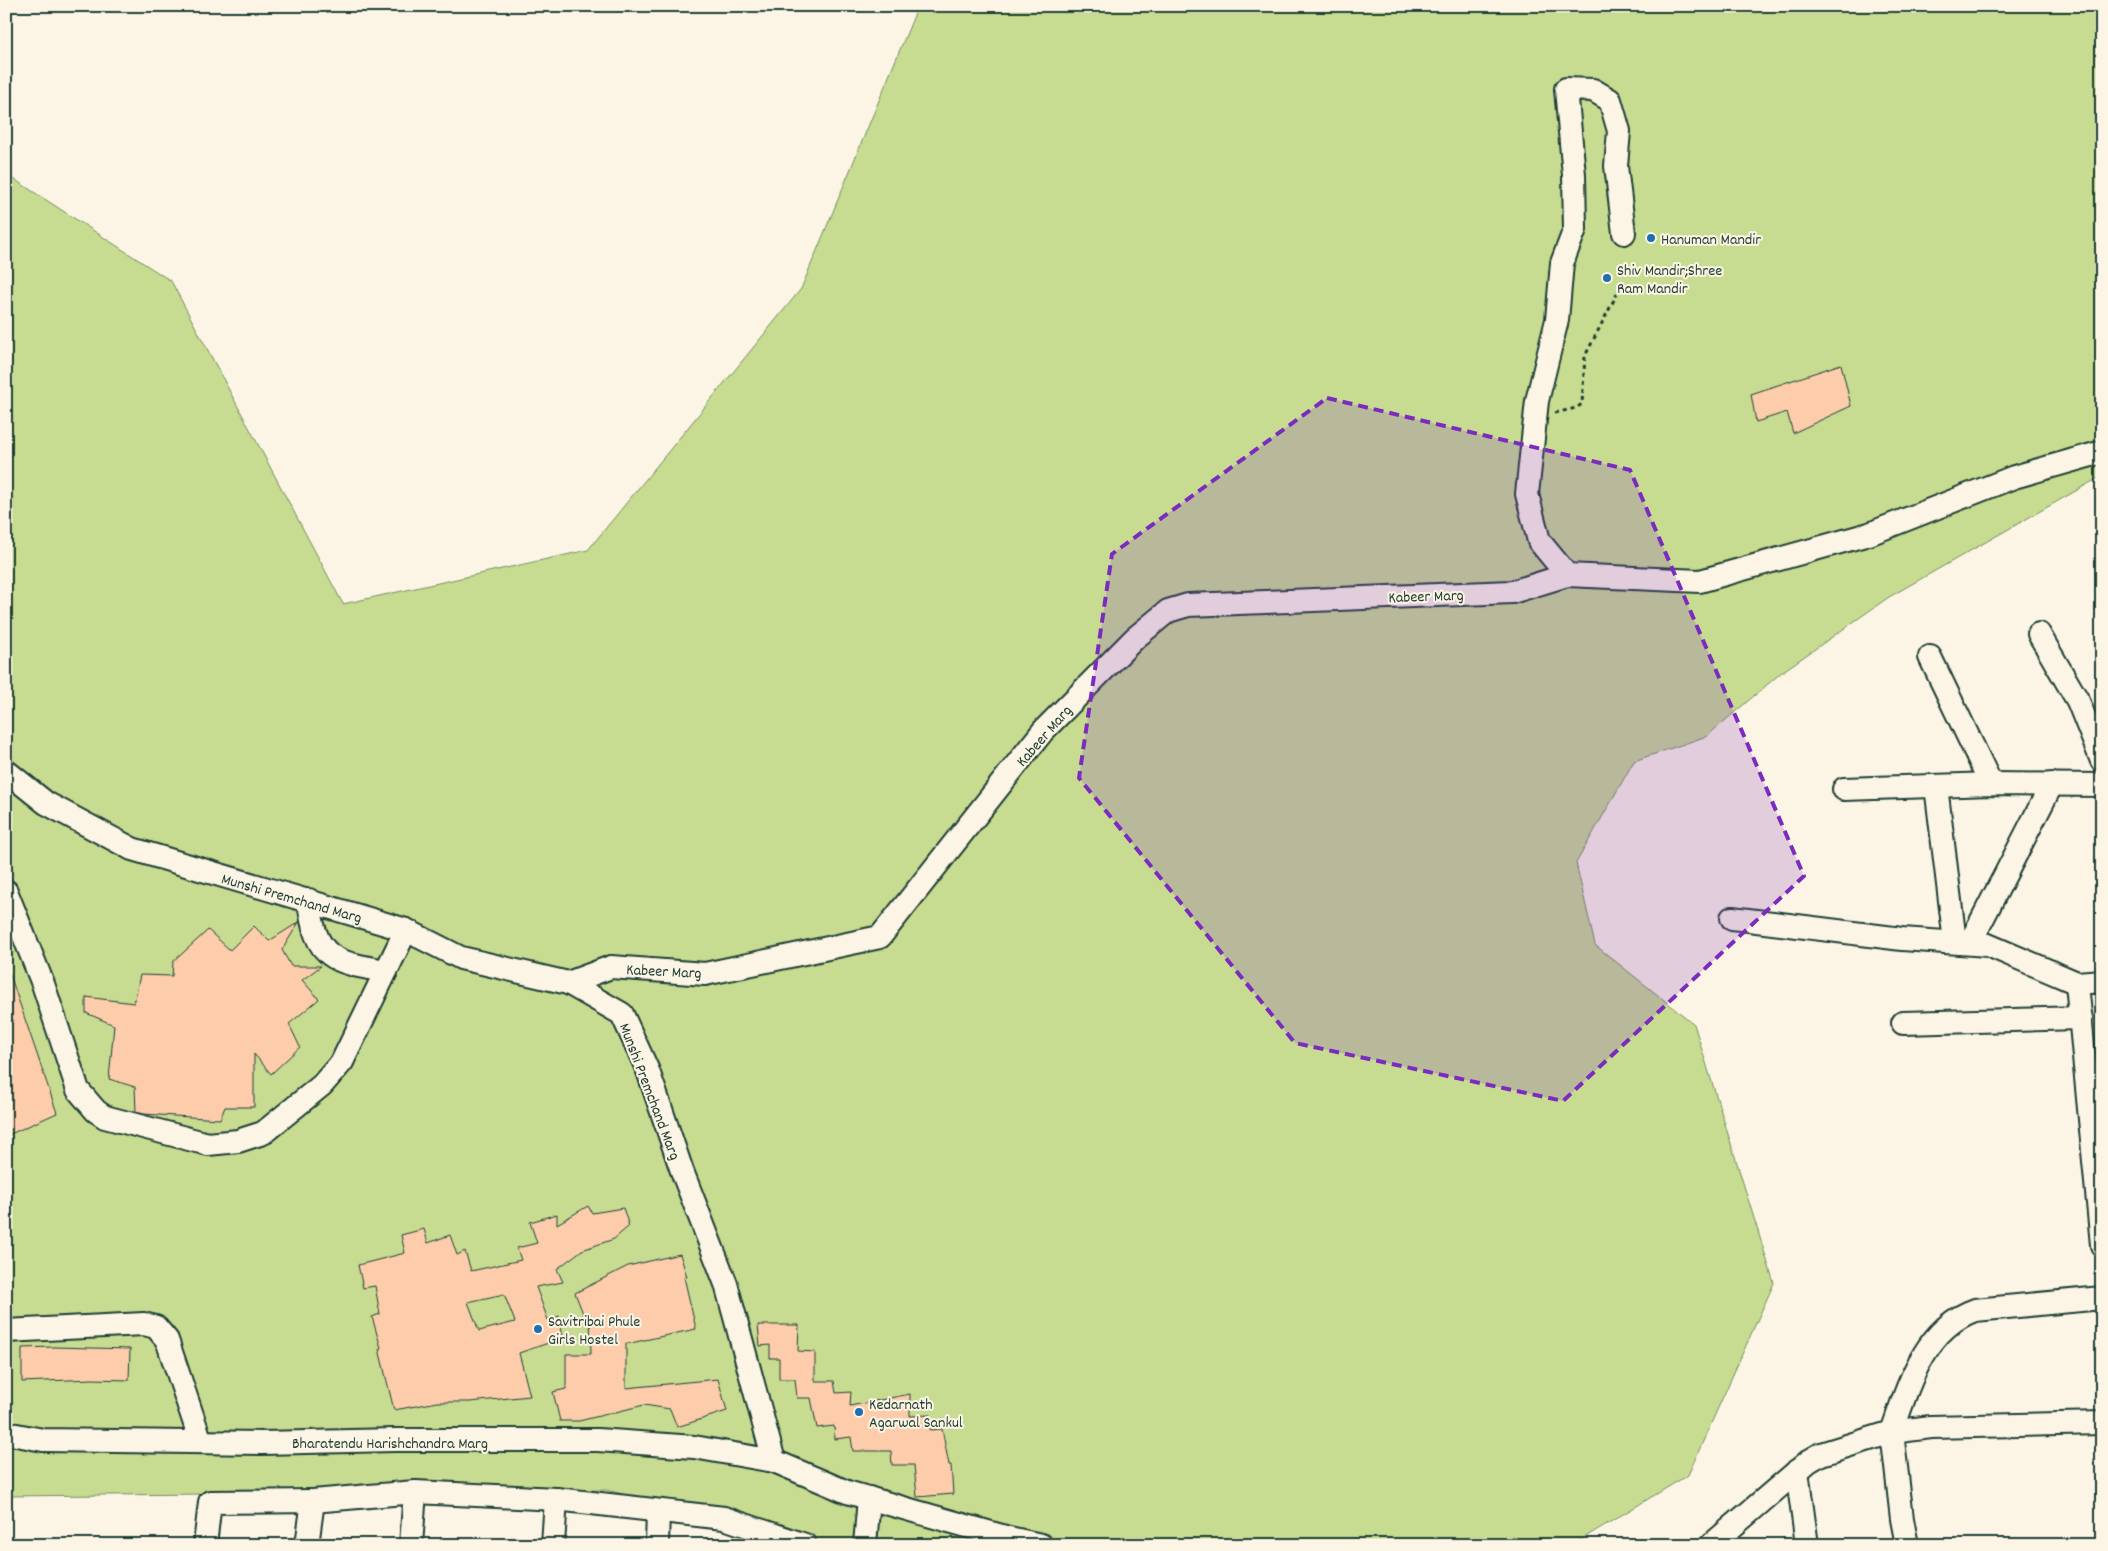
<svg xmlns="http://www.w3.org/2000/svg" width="2108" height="1551" viewBox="0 0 2108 1551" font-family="Dekko,sans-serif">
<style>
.green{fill:#c7dc91;stroke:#738c62}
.building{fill:#fcccab;stroke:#1f3d34;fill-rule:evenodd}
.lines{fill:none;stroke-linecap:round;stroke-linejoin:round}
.minor-casing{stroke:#1f3d34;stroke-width:26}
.path{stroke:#1f3d34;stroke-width:3;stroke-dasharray:4 4;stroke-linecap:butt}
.minor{stroke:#fcf5e5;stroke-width:22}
.marked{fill:#7b2cbf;fill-opacity:0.2;stroke:#7b2cbf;stroke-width:4;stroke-dasharray:10 6;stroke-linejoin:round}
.poi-dot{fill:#1f6fb2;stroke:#fcf5e5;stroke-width:2}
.labels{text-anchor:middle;stroke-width:4;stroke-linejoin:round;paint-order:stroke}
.poi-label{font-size:16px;fill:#1f3d34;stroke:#fcf5e5;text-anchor:start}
.street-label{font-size:16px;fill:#1f3d34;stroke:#fcf5e5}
</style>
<rect width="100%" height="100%" fill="#fcf5e5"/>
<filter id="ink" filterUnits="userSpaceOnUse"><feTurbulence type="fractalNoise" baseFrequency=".02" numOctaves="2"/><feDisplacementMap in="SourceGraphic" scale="10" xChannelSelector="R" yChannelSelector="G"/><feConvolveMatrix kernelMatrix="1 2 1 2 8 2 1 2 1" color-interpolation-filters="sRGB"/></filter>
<g filter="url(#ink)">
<!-- green -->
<polygon class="green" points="918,6 2102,6 2102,476 1889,597 1782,672 1707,736 1634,761 1576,863 1595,945 1694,1024 1774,1283 1688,1475 1572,1545 833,1545 606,1490 6,1496 6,174 171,281 343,604 588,550 801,289"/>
<!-- building -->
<g class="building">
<polygon points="1841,364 1851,406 1793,433 1787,412 1756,422 1751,394"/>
<polygon points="299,922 282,950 291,966 321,966 302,980 319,999 289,1024 300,1047 271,1074 254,1054 254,1107 225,1107 220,1119 144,1114 136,1112 135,1087 109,1079 114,1025 86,1013 86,997 134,1003 140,975 172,976 173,962 208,930 230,950 254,926 269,941"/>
<polygon points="9,972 57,1113 6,1136 6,973"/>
<path d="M588 1206 592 1213 623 1208 629 1226 614 1239 582 1250 557 1269 563 1282 536 1287 548 1320 559 1316 563 1338 519 1353 530 1396 470 1402H438L394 1410 379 1349 381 1348 372 1317 380 1314 375 1286 363 1288 358 1265 405 1253 401 1235 424 1229 428 1243 450 1235 457 1255 465 1251 471 1271 521 1260 517 1248 537 1243 530 1222 557 1214V1224ZM504 1294 515 1322 479 1331 468 1302Z"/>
<polygon points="680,1254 687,1277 684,1277 696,1329 626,1344 626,1388 718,1379 727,1411 677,1427 670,1409 644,1405 579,1421 560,1421 553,1392 566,1389 566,1354 591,1354 590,1313 584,1316 575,1293 628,1266"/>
<polygon points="758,1325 799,1325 798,1351 815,1352 815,1381 834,1381 836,1393 851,1392 850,1406 910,1394 910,1416 930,1415 930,1430 942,1429 949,1465 951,1465 953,1494 917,1497 914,1465 892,1465 891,1451 853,1451 851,1437 835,1439 834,1426 817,1428 811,1398 797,1398 795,1379 779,1379 779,1358 770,1358 770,1345 760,1346"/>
<polygon points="54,1347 130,1349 129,1380 92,1379 22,1382 22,1348"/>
</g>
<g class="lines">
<!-- minor casing -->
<g class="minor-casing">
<g id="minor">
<polyline points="1624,233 1616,166 1619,131 1610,100 1593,90 1566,89 1574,175 1575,229 1562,263 1557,320 1537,401 1527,494 1539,541 1567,575 1700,581 1869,534 2014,477 2102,452"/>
<polyline points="2039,634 2078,701 2102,761"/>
<polyline points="1930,657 1991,784"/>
<polyline points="6,771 46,803 132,849 406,930 461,958 568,983 622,1014 648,1071 682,1171 726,1284 774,1461"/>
<polyline points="1936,786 1955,942"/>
<polyline points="1844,789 1991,784 2102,785"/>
<polyline points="6,891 43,984 78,1090 96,1111 105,1117 208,1144 238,1141 263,1133 322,1085 342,1062 406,930"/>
<path d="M309 900C315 959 333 962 386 971"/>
<polyline points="1732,918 1902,939 1988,945 2077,983"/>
<polyline points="1970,943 2052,784"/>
<polyline points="2102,981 2077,983 2102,1245"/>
<polyline points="568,983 611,967 705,974 880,937 1043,731 1135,638 1168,611 1188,605 1512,592 1567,575"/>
<polyline points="1903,1023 2081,1018"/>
<polyline points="6,1331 144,1324 156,1327 167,1340 201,1442"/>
<polyline points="6,1433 43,1440 262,1443 395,1440 598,1440 694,1447 774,1461 847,1492 1009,1538 1041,1545"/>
<polyline points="1797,1471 1807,1545"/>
<polyline points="313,1501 415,1492 556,1499 724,1518 805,1545"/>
<polyline points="205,1545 210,1502 313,1501 307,1545"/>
<polyline points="411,1545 415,1492"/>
<polyline points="553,1545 556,1499"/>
<polyline points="657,1545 658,1511"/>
<polyline points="865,1545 869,1498"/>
<path d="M1711 1545 1809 1461 1821 1454 1892 1432C1908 1386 1924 1328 1975 1310L2102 1298"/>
<polyline points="1907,1545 1902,1519 1892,1432 1931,1427 2102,1423"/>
</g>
</g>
<!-- path -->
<polyline class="path" points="1555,413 1576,408 1582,404 1585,356 1617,294"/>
<!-- minor -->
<use href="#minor" class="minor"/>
</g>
</g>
<!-- marked area -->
<path class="marked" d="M1327 398 1630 470 1804 876 1563 1101 1295 1043 1079 778 1112 554Z"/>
<!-- markers -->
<g class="poi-dot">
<circle cx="1651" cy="238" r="5"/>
<circle cx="1607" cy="278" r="5"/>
<circle cx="538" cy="1329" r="5"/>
<circle cx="859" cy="1412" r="5"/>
</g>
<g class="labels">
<!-- poi labels -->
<g class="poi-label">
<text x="1661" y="244">Hanuman Mandir</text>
<text x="1617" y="275">Shiv Mandir;Shree<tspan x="1617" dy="18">Ram Mandir</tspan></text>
<text x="548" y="1326">Savitribai Phule<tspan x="548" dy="18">Girls Hostel</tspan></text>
<text x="869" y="1409">Kedarnath<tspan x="869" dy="18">Agarwal Sankul</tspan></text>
</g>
<!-- street labels -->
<g class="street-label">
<text transform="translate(1426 595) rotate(-2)" y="6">Kabeer Marg</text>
<text transform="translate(1043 735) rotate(-49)" y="6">Kabeer Marg</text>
<text transform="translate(292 897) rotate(16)" y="6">Munshi Premchand Marg</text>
<text transform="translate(664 970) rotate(3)" y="6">Kabeer Marg</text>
<text transform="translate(651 1091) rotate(69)" y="6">Munshi Premchand Marg</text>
<text x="390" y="1448">Bharatendu Harishchandra Marg</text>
</g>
</g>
<!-- margin -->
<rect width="2108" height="1551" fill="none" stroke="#fcf5e5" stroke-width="25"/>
<rect x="12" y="12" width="2083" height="1526" fill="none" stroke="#1f3d34" stroke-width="2" filter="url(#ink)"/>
</svg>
